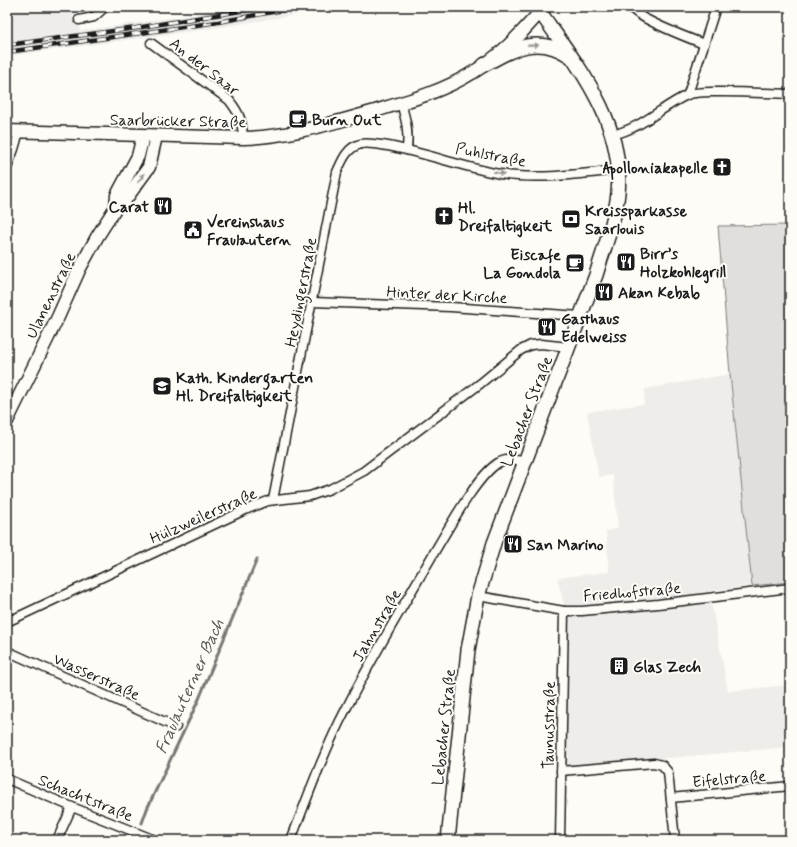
<svg xmlns="http://www.w3.org/2000/svg" width="797" height="847" viewBox="0 0 797 847" font-family="Mynerve,sans-serif">
<style>
.built{fill:#eeede9}
.green{fill:#e0dfdb;stroke:#7e7e7c}
.lines{fill:none;stroke-linecap:round;stroke-linejoin:round}
.stream{stroke:#797876;stroke-width:3}
.street-casing{stroke:#1c1c1c;stroke-width:11}
.secondary-casing{stroke:#1c1c1c;stroke-width:15}
.primary-casing{stroke:#1c1c1c;stroke-width:16}
.street{stroke:#fdfcf7;stroke-width:8}
.secondary{stroke:#fdfcf7;stroke-width:12}
.primary{stroke:#fdfcf7;stroke-width:13}
.rail-casing{stroke:#1c1c1c;stroke-width:4.5}
.rail{stroke:#fdfcf7;stroke-width:3;stroke-dasharray:9;stroke-linecap:butt}
.oneway{fill:#989794}
.labels{text-anchor:middle;stroke-width:4;stroke-linejoin:round;paint-order:stroke}
.street-label{font-size:16px;fill:#1c1c1c;stroke:#fdfcf7}
.poi-label{font-size:16px;font-weight:bold;fill:#1c1c1c;stroke:#fdfcf7;text-anchor:start}
.water-label{font-size:17px;font-style:italic;fill:#5a5a58;stroke:#fdfcf7}
</style>
<rect width="100%" height="100%" fill="#fdfcf7"/>
<filter id="ink" filterUnits="userSpaceOnUse"><feTurbulence type="fractalNoise" baseFrequency=".025" numOctaves="2"/><feDisplacementMap in="SourceGraphic" scale="8" xChannelSelector="R" yChannelSelector="G"/><feConvolveMatrix kernelMatrix="1 2 1 2 8 2 1 2 1" color-interpolation-filters="sRGB"/></filter>
<g filter="url(#ink)">
<!-- built -->
<g class="built">
<polygon points="7,7 77,7 80,31 206,13 206,9 216,7 326,7 289,16 208,29 7,56"/>
<polygon points="730,374 752,586 709,591 728,691 790,685 790,747 567,767 567,623 564,604 557,578 609,572 606,531 618,528 613,475 599,477 587,412 644,404 645,389"/>
</g>
<!-- green -->
<polygon class="green" points="790,225 790,582 752,586 730,374 718,226"/>
<g class="lines">
<!-- stream -->
<polyline class="stream" points="142,823 147,809 199,699 257,559"/>
<!-- street casing -->
<g class="street-casing">
<g id="street">
<path d="M631 7C635 18 691 39 704 44"/>
<polyline points="79,20 94,17 105,7"/>
<path d="M151 43 229 100C240 114 242 120 243 138"/>
<polyline points="688,94 716,7"/>
<path d="M401 103C406 120 409 132 407 150"/>
<path d="M612 135C642 128 660 108 687 95 696 91 710 92 720 92 743 92 767 93 790 94"/>
<polyline points="7,168 14,149 19,132"/>
<polyline points="312,302 451,307 580,316"/>
<path d="M273 500 337 172C342 161 347 147 361 144 369 142 380 145 388 146 426 153 462 167 500 174 535 180 583 174 618 170"/>
<polyline points="478,596 564,611 582,611 658,604 790,588"/>
<polyline points="7,622 245,510 268,501 310,496 330,489 364,471 481,383 521,350 531,345 541,344 569,347"/>
<polyline points="7,651 176,727"/>
<polyline points="561,771 654,763 662,765 668,772 675,840"/>
<polyline points="7,779 72,807 155,840"/>
<polyline points="671,798 790,786"/>
<polyline points="57,840 72,807"/>
<path d="M291 840C308 796 324 751 346 709 373 655 405 603 435 551 449 528 476 477 498 463 506 458 516 460 524 461"/>
<polyline points="560,840 564,611"/>
</g>
</g>
<!-- secondary casing -->
<g class="secondary-casing">
<g id="secondary">
<path d="M7 131 243 138C286 137 326 125 368 113 404 102 440 93 472 73 499 57 520 35 540 12"/>
<polyline points="116,207 125,200 149,167 156,136"/>
<polyline points="7,421 58,317 79,270 97,237 116,207 117,195 138,156 143,136"/>
</g>
</g>
<!-- primary casing -->
<g class="primary-casing">
<g id="primary">
<path d="M484 65C513 49 538 34 570 56"/>
<path d="M448 840 468 650 478 596 494 543 596 275C604 248 615 221 618 193 625 123 578 66 540 12L544 7"/>
</g>
</g>
<!-- street -->
<use href="#street" class="street"/>
<!-- secondary -->
<use href="#secondary" class="secondary"/>
<!-- primary -->
<use href="#primary" class="primary"/>
<!-- rail casing -->
<g class="rail-casing">
<g id="rail">
<polyline points="7,45 136,28 265,7"/>
<polyline points="7,52 218,22 300,7"/>
</g>
</g>
<!-- rail -->
<use href="#rail" class="rail"/>
</g>
<!-- one-way arrows -->
<defs><path id="oneway-solid" d="M-6-.8H1V-3.2L6.5 0L1 3.2V.8H-6Z"/></defs>
<g class="oneway">
<use href="#oneway-solid" transform="translate(533 45) rotate(-2)"/>
<use href="#oneway-solid" transform="translate(499 173) rotate(11)"/>
<use href="#oneway-solid" transform="translate(141 178) rotate(-54)"/>
</g>
</g>
<!-- icons -->
<defs>
<g id="cafe-square" transform="scale(1)"><rect x="-9" y="-9" width="18" height="18" rx="4" fill="#1c1c1c" stroke="#fdfcf7"/><path d="M-5.5-4.5H6V0H3Q3 3.5 0 3.5H-2.5Q-5.5 3.5-5.5 0ZM3-3.2v2h1.7v-2ZM-6 4.5H4V6H-6Z" fill="#fff"/></g>
<g id="church-square" transform="scale(1)"><rect x="-9" y="-9" width="18" height="18" rx="4" fill="#1c1c1c" stroke="#fdfcf7"/><path d="M-1.2-6h2.4v3.5h3.3v2.4h-3.3V6h-2.4V-.1h-3.3v-2.4h3.3Z" fill="#fff"/></g>
<g id="restaurant-square" transform="scale(1)"><rect x="-9" y="-9" width="18" height="18" rx="4" fill="#1c1c1c" stroke="#fdfcf7"/><path d="M-5-6h1v4h1v-4h1v4h1v-4h1v5L-1.5 .5V6h-2V.5L-5-1ZM5-6V6H3V1.5H1.5Q1.5-4 5-6Z" fill="#fff"/></g>
<g id="bank-square" transform="scale(1)"><rect x="-9" y="-9" width="18" height="18" rx="4" fill="#1c1c1c" stroke="#fdfcf7"/><path d="M-6-4H6V4H-6ZM0-2.3a2.3 2.3 0 1 0 0 4.6a2.3 2.3 0 1 0 0-4.6Z" fill="#fff"/></g>
<g id="civic-square" transform="scale(1)"><rect x="-9" y="-9" width="18" height="18" rx="4" fill="#1c1c1c" stroke="#fdfcf7"/><path d="M-.6-6.5H3V-4.5H.6V-3L4-1V1h2V6H-6V1h2V-1L-.6-3ZM-1.2 2.5V6h2.4V2.5Z" fill="#fff"/></g>
<g id="school-square" transform="scale(1)"><rect x="-9" y="-9" width="18" height="18" rx="4" fill="#1c1c1c" stroke="#fdfcf7"/><path d="M0-5L7-2L0 1L-7-2ZM-4 1L0 2.5L4 1V4Q0 6-4 4Z" fill="#fff"/></g>
<g id="building-square" transform="scale(1)"><rect x="-9" y="-9" width="18" height="18" rx="4" fill="#1c1c1c" stroke="#fdfcf7"/><path d="M-4-6H4V6H1V3H-1V6H-4ZM-2.5-4.3h1.7v1.8h-1.7ZM.8-4.3h1.7v1.8H.8ZM-2.5-1h1.7V.8h-1.7ZM.8-1h1.7V.8H.8Z" fill="#fff"/></g>
</defs>
<g fill-rule="evenodd">
<use href="#cafe-square" x="298" y="119"/>
<use href="#church-square" x="722" y="167"/>
<use href="#restaurant-square" x="163" y="206"/>
<use href="#church-square" x="444" y="216"/>
<use href="#bank-square" x="571" y="219"/>
<use href="#civic-square" x="193" y="230"/>
<use href="#restaurant-square" x="626" y="262"/>
<use href="#cafe-square" x="575" y="263"/>
<use href="#restaurant-square" x="604" y="292"/>
<use href="#restaurant-square" x="547" y="327"/>
<use href="#school-square" x="162" y="386"/>
<use href="#restaurant-square" x="513" y="544"/>
<use href="#building-square" x="619" y="666"/>
</g>
<g class="labels">
<!-- street labels -->
<g class="street-label">
<text transform="translate(205 66) rotate(38)" y="6">An der Saar</text>
<text transform="translate(178 120) rotate(1)" y="6">Saarbrücker Straße</text>
<text transform="translate(491 154) rotate(11)" y="6">Puhlstraße</text>
<text transform="translate(300 292) rotate(-79)" y="6">Heydingerstraße</text>
<text transform="translate(447 294) rotate(3)" y="6">Hinter der Kirche</text>
<text transform="translate(50 295) rotate(-64)" y="6">Ulanenstraße</text>
<text transform="translate(526 411) rotate(-69)" y="6">Lebacher Straße</text>
<text transform="translate(203 515) rotate(-24)" y="6">Hülzweilerstraße</text>
<text transform="translate(632 591) rotate(-5)" y="6">Friedhofstraße</text>
<text transform="translate(376 625) rotate(-60)" y="6">Jahnstraße</text>
<text transform="translate(97 676) rotate(24)" y="6">Wasserstraße</text>
<text transform="translate(548 725) rotate(-89)" y="6">Taunusstraße</text>
<text transform="translate(443 727) rotate(-84)" y="6">Lebacher Straße</text>
<text transform="translate(729 778) rotate(-5)" y="6">Eifelstraße</text>
<text transform="translate(86 797) rotate(22)" y="6">Schachtstraße</text>
</g>
<!-- poi labels -->
<g class="poi-label">
<text x="312" y="125">Burn Out</text>
<text x="708" y="173" text-anchor="end">Apolloniakapelle</text>
<text x="149" y="212" text-anchor="end">Carat</text>
<text x="458" y="213">Hl.<tspan x="458" dy="18">Dreifaltigkeit</tspan></text>
<text x="585" y="216">Kreissparkasse<tspan x="585" dy="18">Saarlouis</tspan></text>
<text x="207" y="227">Vereinshaus<tspan x="207" dy="18">Fraulautern</tspan></text>
<text x="640" y="259">Birr’s<tspan x="640" dy="18">Holzkohlegrill</tspan></text>
<text x="561" y="260" text-anchor="end">Eiscafe<tspan x="561" dy="18">La Gondola</tspan></text>
<text x="618" y="298">Akan Kebab</text>
<text x="561" y="324">Gasthaus<tspan x="561" dy="18">Edelweiss</tspan></text>
<text x="176" y="383">Kath. Kindergarten<tspan x="176" dy="18">Hl. Dreifaltigkeit</tspan></text>
<text x="527" y="550">San Marino</text>
<text x="633" y="672">Glas Zech</text>
</g>
<!-- water labels -->
<g class="water-label">
<text transform="translate(189 686) rotate(-66)" y="6">Fraulauterner Bach</text>
</g>
</g>
<!-- margin -->
<rect width="797" height="847" fill="none" stroke="#fdfcf7" stroke-width="24"/>
<rect x="12" y="12" width="773" height="823" fill="none" stroke="#1c1c1c" stroke-width="1.5" filter="url(#ink)"/>
</svg>
